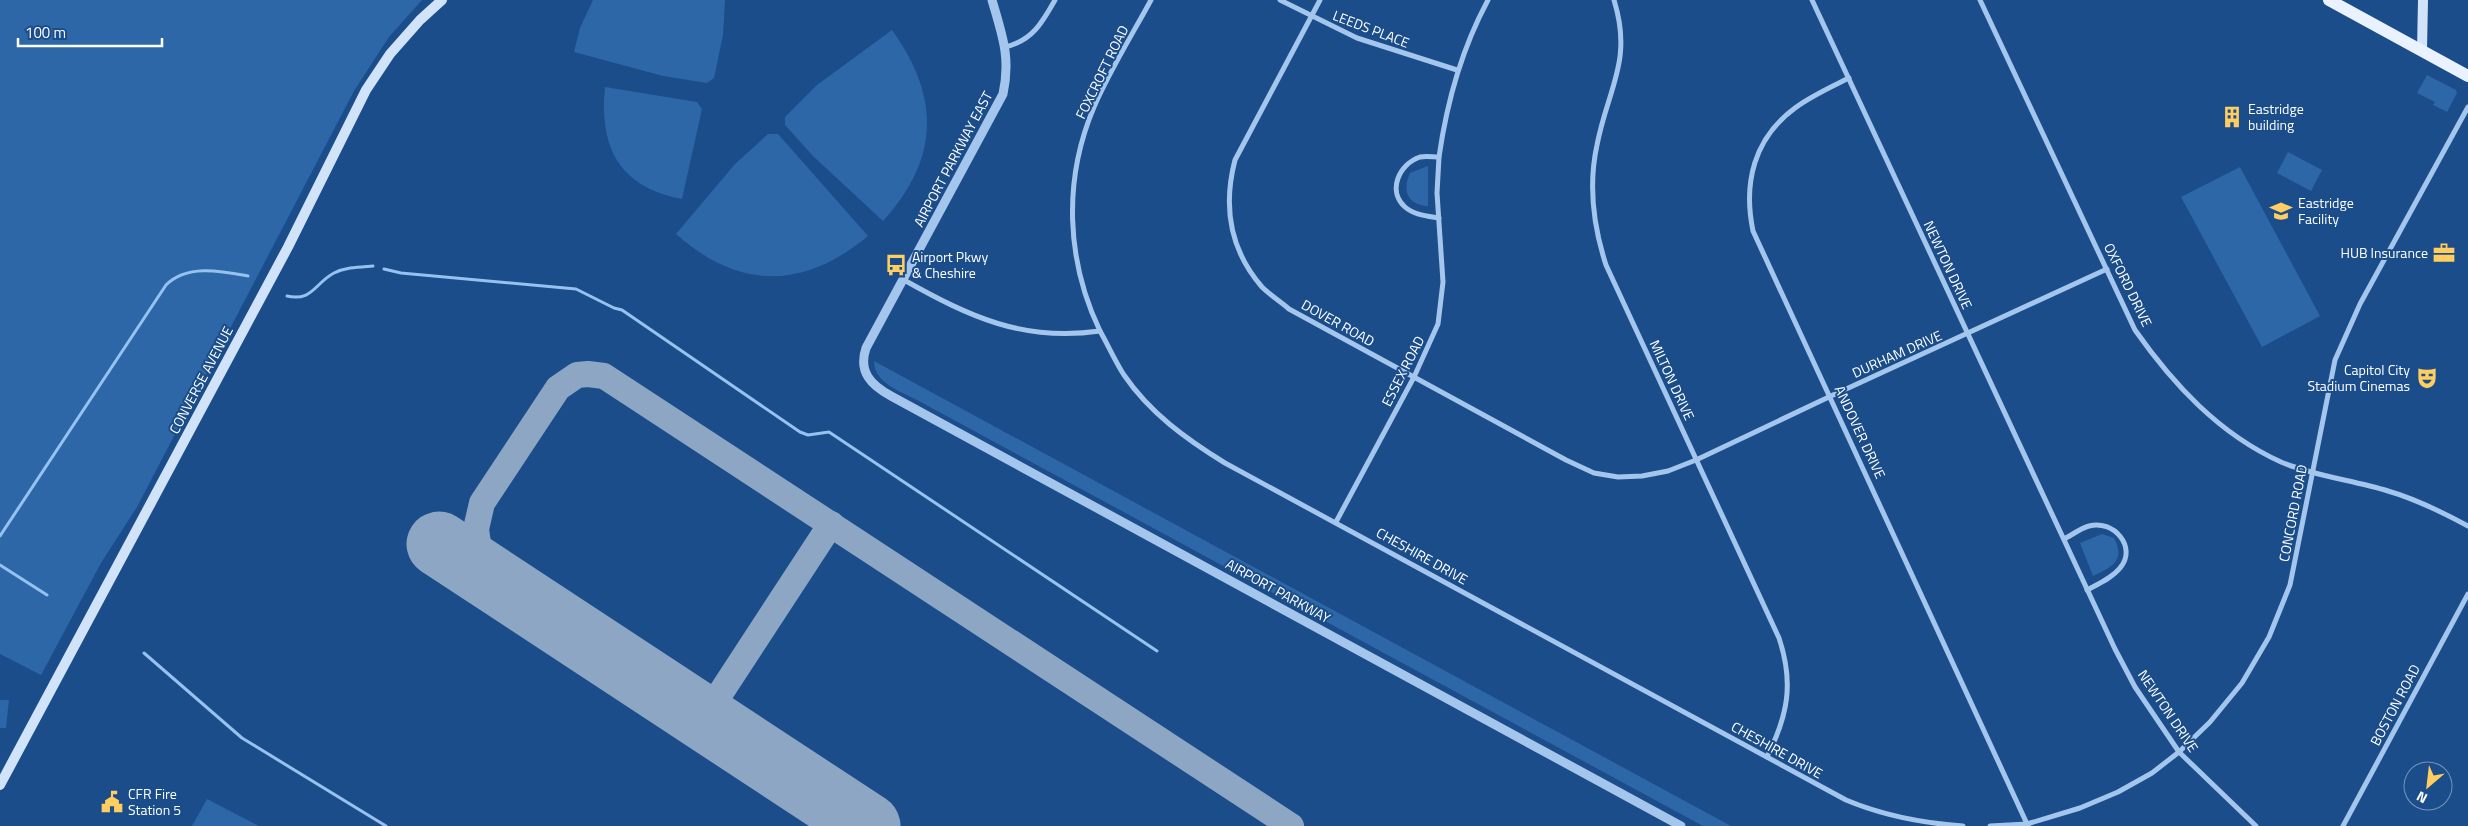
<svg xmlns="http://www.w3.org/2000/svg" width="2468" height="826" viewBox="0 0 2468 826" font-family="'Titillium Web',sans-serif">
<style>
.green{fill:#2d67a8}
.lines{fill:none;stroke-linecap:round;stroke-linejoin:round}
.stream{stroke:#97c2ef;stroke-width:3}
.taxiway{stroke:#8ca6c4;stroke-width:26}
.runway{stroke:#8ca6c4;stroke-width:65}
.minor{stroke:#a4c6ed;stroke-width:5}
.tertiary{stroke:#a4c6ed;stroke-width:9}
.secondary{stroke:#d0e3f9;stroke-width:10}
.primary{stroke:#eaf2ff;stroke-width:12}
.labels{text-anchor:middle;stroke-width:4;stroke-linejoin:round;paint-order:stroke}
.street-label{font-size:14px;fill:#fff;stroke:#1a4d8a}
.poi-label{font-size:14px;fill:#fff;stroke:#1a4d8a;text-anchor:start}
</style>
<rect width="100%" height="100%" fill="#1a4d8a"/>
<!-- green -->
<g class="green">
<polygon points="0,0 422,0 389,37 354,91 137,507 101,563 41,675 0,654"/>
<polygon points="593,0 725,0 723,35 714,78 707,83 663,76 574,52 580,28"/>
<path d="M892 30C940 97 940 158 883 221L813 156 785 125V117L817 85Z"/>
<polygon points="2427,75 2456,90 2457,93 2447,112 2433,105 2435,102 2417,93"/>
<path d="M605 87 697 102 702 109 682 199C619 187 599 148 605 87Z"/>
<path d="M768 134H778L868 236C803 290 739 290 676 234L735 164Z"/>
<polygon points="2288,152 2322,170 2311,191 2277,173"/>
<path d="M1428 166V206C1407 205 1402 190 1410 173Z"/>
<polygon points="2240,167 2320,316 2262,347 2181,197"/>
<path d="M874 361 1731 826H1703L917 400C900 391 874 383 874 361Z"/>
<path d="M2102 534 2114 538C2126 561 2112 567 2093 576L2080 543Z"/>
<polygon points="0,700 9,700 6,728 0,728"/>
<polygon points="207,799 259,826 192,826"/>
</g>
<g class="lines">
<!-- stream -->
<g class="stream">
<polyline points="384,269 401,273 576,289 614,308 622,310 800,432 808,435 829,432 1157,651"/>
<path d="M287 296C312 302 315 283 334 273 346 267 360 267 373 266"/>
<path d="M0 536 166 285C187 264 221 271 248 276"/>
<polyline points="0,565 47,595"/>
<polyline points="144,653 242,738 386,826"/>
</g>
<!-- taxiway -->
<g class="taxiway">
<polyline points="515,594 489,570 479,550 476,529 482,503 558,388 577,375 588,374 604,376 1291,826"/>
<path d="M732 737C719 726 712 718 716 700L831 524"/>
</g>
<!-- runway -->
<polyline class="runway" points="439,544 868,826"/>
<!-- minor -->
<g class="minor">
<polyline points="1280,0 1357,38 1457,70"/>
<path d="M1320 0 1235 160C1223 206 1230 250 1262 287 1270 295 1281 302 1289 309L1566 460 1594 473 1618 477 1642 476 1668 471 1696 460 1831 396 2107 269"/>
<path d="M1614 0C1633 61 1608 88 1597 145 1588 186 1593 225 1606 265L1779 638C1794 683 1788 715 1767 757"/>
<polyline points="1812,0 2115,649 2135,687 2179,752 2256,826"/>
<path d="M1980 0 2135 330C2173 384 2219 434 2281 462 2314 476 2352 480 2388 491 2416 499 2442 512 2468 526"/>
<path d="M1005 47C1032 41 1042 23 1055 0"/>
<path d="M1849 78C1831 87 1811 96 1795 108 1754 138 1743 183 1753 231L2028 826"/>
<path d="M1439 218C1427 216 1414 215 1405 207 1387 191 1399 164 1420 157 1426 156 1433 157 1439 157 1447 101 1461 50 1488 0"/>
<path d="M904 280C970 317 1023 342 1100 331 1108 345 1115 361 1124 375 1150 413 1186 439 1225 463L1846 800C1884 816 1922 823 1963 826"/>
<path d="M1100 331C1066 260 1063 180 1094 107 1110 70 1132 35 1151 0"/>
<polyline points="1336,522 1414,377 1438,324 1443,282 1437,193 1439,157"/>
<path d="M2064 539C2072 535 2081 528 2089 526 2113 519 2138 547 2120 568 2112 578 2098 584 2087 590"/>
<polyline points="1990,826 2027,824 2080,808 2118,792 2152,773 2179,752 2210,722 2242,683 2269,637 2290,585 2335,360 2360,304 2468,107"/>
<polyline points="2343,826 2468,594"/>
</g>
<!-- tertiary -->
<path class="tertiary" d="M992 0C1002 35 1011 57 1003 94L866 348C858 372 871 385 891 396L1681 826"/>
<!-- secondary -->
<g class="secondary">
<polyline points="2422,50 2423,0"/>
<polyline points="0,785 288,247 366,90 390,54 420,20 442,0"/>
</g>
<!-- primary -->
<polyline class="primary" points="2329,0 2468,76"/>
</g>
<!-- icons -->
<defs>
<g id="building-bare" transform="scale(1.725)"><path d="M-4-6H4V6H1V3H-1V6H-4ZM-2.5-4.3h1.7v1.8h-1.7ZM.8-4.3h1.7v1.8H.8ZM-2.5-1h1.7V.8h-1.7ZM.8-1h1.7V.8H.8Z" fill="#ffcd60" stroke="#1a4d8a" stroke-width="2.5" paint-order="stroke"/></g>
<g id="school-bare" transform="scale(1.725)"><path d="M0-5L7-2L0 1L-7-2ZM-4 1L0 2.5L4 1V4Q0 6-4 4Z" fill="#ffcd60" stroke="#1a4d8a" stroke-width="2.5" paint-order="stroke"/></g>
<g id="office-bare" transform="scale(1.725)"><path d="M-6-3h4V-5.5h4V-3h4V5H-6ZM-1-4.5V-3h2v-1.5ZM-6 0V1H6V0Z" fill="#ffcd60" stroke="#1a4d8a" stroke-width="2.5" paint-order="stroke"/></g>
<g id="bus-bare" transform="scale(1.725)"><path d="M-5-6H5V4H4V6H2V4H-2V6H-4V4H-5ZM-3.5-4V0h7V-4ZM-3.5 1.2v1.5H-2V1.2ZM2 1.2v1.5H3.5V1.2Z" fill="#ffcd60" stroke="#1a4d8a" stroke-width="2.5" paint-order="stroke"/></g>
<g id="theatre-bare" transform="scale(1.725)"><path d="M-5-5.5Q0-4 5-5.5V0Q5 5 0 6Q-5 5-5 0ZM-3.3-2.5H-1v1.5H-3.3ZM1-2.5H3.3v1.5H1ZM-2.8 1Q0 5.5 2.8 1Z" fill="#ffcd60" stroke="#1a4d8a" stroke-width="2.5" paint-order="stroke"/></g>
<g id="civic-bare" transform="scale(1.725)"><path d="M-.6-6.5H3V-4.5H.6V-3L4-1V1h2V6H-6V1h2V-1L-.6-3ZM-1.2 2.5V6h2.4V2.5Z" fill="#ffcd60" stroke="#1a4d8a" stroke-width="2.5" paint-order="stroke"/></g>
</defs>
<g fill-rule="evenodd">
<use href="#building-bare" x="2232" y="117"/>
<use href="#school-bare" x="2281" y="211"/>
<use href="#office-bare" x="2444" y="253"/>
<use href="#bus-bare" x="896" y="265"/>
<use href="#theatre-bare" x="2427" y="378"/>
<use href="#civic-bare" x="112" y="802"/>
</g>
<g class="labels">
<!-- street labels -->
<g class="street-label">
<text transform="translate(1371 29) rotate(21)" y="5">LEEDS PLACE</text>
<text transform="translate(1102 72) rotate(-64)" y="5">FOXCROFT ROAD</text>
<text transform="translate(953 159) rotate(-62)" y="5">AIRPORT PARKWAY EAST</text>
<text transform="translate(1948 265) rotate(65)" y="5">NEWTON DRIVE</text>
<text transform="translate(2128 285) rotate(64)" y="5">OXFORD DRIVE</text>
<text transform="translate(1338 323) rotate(29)" y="5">DOVER ROAD</text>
<text transform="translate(1897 354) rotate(-24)" y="5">DURHAM DRIVE</text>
<text transform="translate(1403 371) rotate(-63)" y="5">ESSEX ROAD</text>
<text transform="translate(201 380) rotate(-62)" y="5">CONVERSE AVENUE</text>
<text transform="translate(1672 380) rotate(65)" y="5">MILTON DRIVE</text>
<text transform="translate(1860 432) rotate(65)" y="5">ANDOVER DRIVE</text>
<text transform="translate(2293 513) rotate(-79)" y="5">CONCORD ROAD</text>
<text transform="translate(1422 556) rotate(29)" y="5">CHESHIRE DRIVE</text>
<text transform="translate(1278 591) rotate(29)" y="5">AIRPORT PARKWAY</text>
<text transform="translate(2395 705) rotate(-62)" y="5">BOSTON ROAD</text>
<text transform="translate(2168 711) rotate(56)" y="5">NEWTON DRIVE</text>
<text transform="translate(1777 750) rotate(29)" y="5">CHESHIRE DRIVE</text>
</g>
<!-- poi labels -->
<g class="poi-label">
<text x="2248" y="114">Eastridge<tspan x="2248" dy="16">building</tspan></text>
<text x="2298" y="208">Eastridge<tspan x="2298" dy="16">Facility</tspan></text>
<text x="2428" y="258" text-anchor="end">HUB Insurance</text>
<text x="912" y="262">Airport Pkwy<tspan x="912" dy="16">&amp; Cheshire</tspan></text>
<text x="2410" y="375" text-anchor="end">Capitol City<tspan x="2410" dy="16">Stadium Cinemas</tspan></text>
<text x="128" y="799">CFR Fire<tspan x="128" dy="16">Station 5</tspan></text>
</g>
</g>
<!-- north arrow -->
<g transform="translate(2428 786) rotate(208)"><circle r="24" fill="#1a4d8a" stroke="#7694b9"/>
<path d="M0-4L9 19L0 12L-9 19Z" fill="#ffcd60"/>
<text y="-8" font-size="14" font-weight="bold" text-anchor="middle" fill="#ffffff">N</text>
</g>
<!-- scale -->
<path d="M18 38v8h144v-8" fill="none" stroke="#ffffff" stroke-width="2.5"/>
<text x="25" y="38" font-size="15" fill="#ffffff" stroke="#1a4d8a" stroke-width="4" paint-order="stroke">100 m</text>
</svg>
